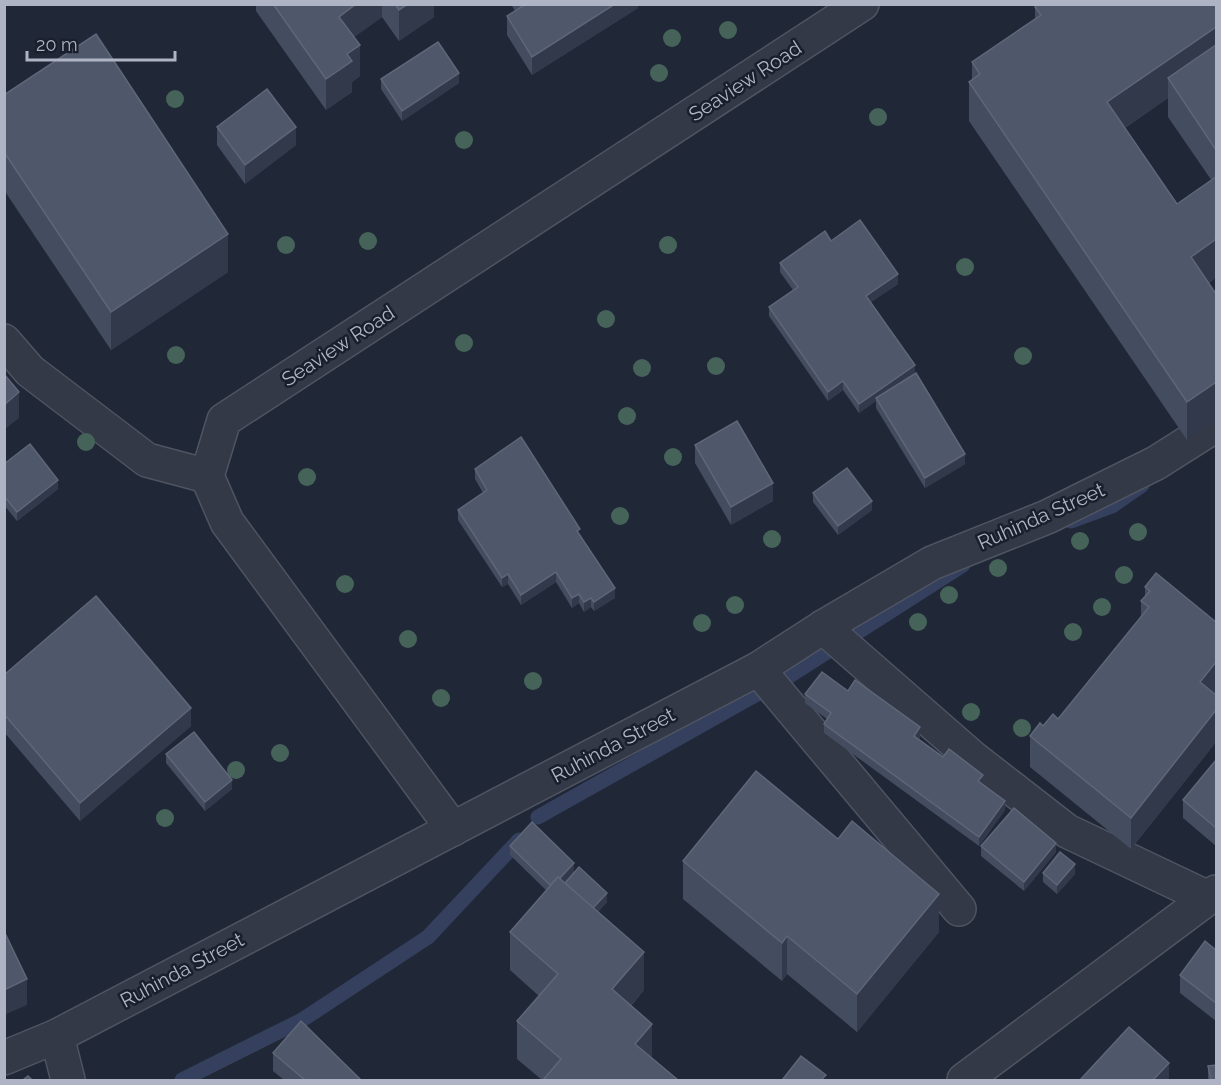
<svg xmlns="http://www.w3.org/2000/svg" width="1221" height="1085" viewBox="0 0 1221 1085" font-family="Raleway,sans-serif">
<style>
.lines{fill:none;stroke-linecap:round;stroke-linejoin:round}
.stream{stroke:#34405e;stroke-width:15}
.minor-casing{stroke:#4e5462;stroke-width:36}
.minor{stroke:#343947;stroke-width:33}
.tree{fill:#46635a}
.wall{fill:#444d5f;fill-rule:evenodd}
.shaded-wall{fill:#31394a}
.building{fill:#4f586a;stroke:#5e6678;stroke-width:1.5}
.labels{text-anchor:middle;stroke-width:5;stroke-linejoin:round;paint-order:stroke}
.street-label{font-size:20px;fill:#aeb4c4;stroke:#191f2c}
</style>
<rect width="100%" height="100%" fill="#202737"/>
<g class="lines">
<!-- stream -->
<g class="stream">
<polyline points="1071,521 1112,506 1142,485"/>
<polyline points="788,677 963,565"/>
<polyline points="538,817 757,694"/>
<polyline points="182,1080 302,1020 428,937 519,840"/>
</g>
<!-- minor casing -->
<g class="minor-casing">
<g id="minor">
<polyline points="4,341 30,371 147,460 207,476"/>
<polyline points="823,627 973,758 1067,831 1208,898"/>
<polyline points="758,669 959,909"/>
<polyline points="453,829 227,522 207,476 224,420 862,4"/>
<polyline points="57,1036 68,1080"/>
<polyline points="4,1058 57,1036 758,669 823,627 932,563 1047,517 1156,463 1216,425"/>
<polyline points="964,1080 1216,892"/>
</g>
</g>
<!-- minor -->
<use href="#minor" class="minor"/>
</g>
<!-- trees -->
<g class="tree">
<circle cx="728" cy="30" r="9"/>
<circle cx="672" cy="38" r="9"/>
<circle cx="659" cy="73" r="9"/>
<circle cx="175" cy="99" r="9"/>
<circle cx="878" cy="117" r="9"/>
<circle cx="464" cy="140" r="9"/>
<circle cx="368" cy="241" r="9"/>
<circle cx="286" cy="245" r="9"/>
<circle cx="668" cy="245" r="9"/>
<circle cx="965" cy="267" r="9"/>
<circle cx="606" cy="319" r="9"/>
<circle cx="464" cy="343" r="9"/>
<circle cx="176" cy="355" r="9"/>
<circle cx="1023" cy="356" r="9"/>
<circle cx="716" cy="366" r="9"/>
<circle cx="642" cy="368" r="9"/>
<circle cx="627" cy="416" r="9"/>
<circle cx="86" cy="442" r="9"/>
<circle cx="673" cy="457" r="9"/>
<circle cx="307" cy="477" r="9"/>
<circle cx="620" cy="516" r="9"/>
<circle cx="1138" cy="532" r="9"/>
<circle cx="772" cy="539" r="9"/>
<circle cx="1080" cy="541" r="9"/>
<circle cx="998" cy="568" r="9"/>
<circle cx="1124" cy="575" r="9"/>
<circle cx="345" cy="584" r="9"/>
<circle cx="949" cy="595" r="9"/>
<circle cx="735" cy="605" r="9"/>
<circle cx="1102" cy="607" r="9"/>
<circle cx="918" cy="622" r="9"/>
<circle cx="702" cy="623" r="9"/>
<circle cx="1073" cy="632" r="9"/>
<circle cx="408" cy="639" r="9"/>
<circle cx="533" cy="681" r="9"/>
<circle cx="441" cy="698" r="9"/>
<circle cx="971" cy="712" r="9"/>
<circle cx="1022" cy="728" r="9"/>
<circle cx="280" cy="753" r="9"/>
<circle cx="236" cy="770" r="9"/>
<circle cx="165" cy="818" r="9"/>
</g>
<!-- wall -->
<g class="wall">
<polygon points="256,4 434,4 434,17 399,41 382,17 354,37 360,76 352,82 352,92 326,110 256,11"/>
<polygon points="511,4 638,4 638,8 532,75 507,35 507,16 515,11"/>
<path d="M1216 4V277L1209 283 1187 440 969 121V82L972 80V62L1035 19V7ZM1168 98V117L1212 181 1177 204 1125 128Z"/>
<polygon points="381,79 459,83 402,121 381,89"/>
<polygon points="4,95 228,272 111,350 4,190"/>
<polygon points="217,127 296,145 245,184 217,145"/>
<polygon points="831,241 898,284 871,302 915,374 965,464 925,488 876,408 876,401 859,413 843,390 828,401 769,316 769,307 793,290 780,272 780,263"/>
<polygon points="695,445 773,501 731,525 695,463"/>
<polygon points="4,464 58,489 17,521 4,505"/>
<polygon points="475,469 580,535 615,598 594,611 591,607 584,612 579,603 572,608 556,582 521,605 508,584 502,587 458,520 458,510 483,493 475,479"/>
<polygon points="813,493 872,510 838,535 813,502"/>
<polygon points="1145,587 1216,622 1216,742 1131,849 1030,767 1030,736 1058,719 1141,617 1141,601 1145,597"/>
<polygon points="4,675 191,726 80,821 4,732"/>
<polygon points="848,691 920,737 919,739 983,784 983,785 1005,810 979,846 824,733 824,724 827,719 805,703 805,694"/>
<polygon points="166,754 232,789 205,811 166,763"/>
<polygon points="1216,760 1216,846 1183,818 1183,800"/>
<polygon points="838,839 939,932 857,1032 787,974 782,981 683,899 683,861"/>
<polygon points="510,846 574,873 564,882 607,902 598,912 644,990 631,1006 652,1058 678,1080 542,1080 517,1059 517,1021 539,996 510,970 510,932 546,890 510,855"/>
<polygon points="981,846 1056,852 1024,891 981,856"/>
<polygon points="1043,873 1075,874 1057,894 1043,882"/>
<polygon points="1216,950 1216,1021 1180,993 1180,975"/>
<polygon points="273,1053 361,1080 284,1080 273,1071"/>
<polygon points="1208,1066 1216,1080 1208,1080"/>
</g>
<!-- shaded-wall -->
<g class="shaded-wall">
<polygon points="356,4 382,4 382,17 339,48 339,17"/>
<polygon points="408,4 434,4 434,17 399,41 399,10"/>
<polygon points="615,4 638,4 638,8 532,75 532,57"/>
<polygon points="1216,27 1216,65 1168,78 1168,98 1107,140 1107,102"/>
<polygon points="360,45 360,76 352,82 352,92 326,110 326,79 347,54"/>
<polygon points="459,73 459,83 402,121 402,111"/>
<polygon points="296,127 296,145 245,184 245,165"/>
<polygon points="228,234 228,272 111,350 111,312"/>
<polygon points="1216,239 1216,277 1191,295 1191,257"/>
<polygon points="898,274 898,284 866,305 866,296"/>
<polygon points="915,365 915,374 876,398 876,401 859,413 859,404"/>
<polygon points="843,381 843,390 828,401 828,392"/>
<polygon points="1216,382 1216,420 1187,440 1187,402"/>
<polygon points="19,392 19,418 4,430 4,405"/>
<polygon points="965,454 965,464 925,488 925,478"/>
<polygon points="58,480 58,489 17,521 17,512"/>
<polygon points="773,483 773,501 731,525 731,507"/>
<polygon points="872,501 872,510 838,535 838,526"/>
<polygon points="556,572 556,582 521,605 521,595"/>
<polygon points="508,574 508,584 502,587 502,578"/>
<polygon points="615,588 615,598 594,611 594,602"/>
<polygon points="579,594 579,603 572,608 572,598"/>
<polygon points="591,598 591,607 584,612 584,602"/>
<polygon points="1216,662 1216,693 1200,713 1200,682"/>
<polygon points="191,708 191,726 80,821 80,803"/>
<polygon points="1216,710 1216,742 1131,849 1131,818"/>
<polygon points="920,727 920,737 914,745 914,736"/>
<polygon points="983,775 983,784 978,791 978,781"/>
<polygon points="232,780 232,789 205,811 205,802"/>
<polygon points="1005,801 1005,810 979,846 979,837"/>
<polygon points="1056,843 1056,852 1024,891 1024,882"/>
<polygon points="574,863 574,873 552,896 552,886"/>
<polygon points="1075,864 1075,874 1057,894 1057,885"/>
<polygon points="607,893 607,902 590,921 590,912"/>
<polygon points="939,894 939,932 857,1032 857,994"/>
<polygon points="787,936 787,974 782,981 782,943"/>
<polygon points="644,952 644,990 612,1027 612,989"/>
<polygon points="27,979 27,1005 4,1015 4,990"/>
<polygon points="652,1024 652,1062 635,1044"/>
<polygon points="1169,1063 1169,1080 1153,1080"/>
</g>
<!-- building -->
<g class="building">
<polygon points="273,4 356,4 339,17 360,45 347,54 352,61 326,79"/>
<polygon points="395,4 408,4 399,10"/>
<polygon points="523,4 615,4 532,57 507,16 523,6"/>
<polygon points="1038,4 1216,4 1216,27 1107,102 1177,204 1216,177 1216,239 1191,257 1216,294 1216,382 1187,402 969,82 980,74 972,62 1041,15 1035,7"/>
<polygon points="96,34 228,234 111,312 4,152 4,95"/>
<polygon points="438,42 459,73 402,111 381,79"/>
<polygon points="1216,45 1216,150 1168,78"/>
<polygon points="267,89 296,127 245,165 217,127"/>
<polygon points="860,220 898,274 866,296 915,365 859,404 843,381 828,392 769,307 798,287 780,263 825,231 831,241"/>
<polygon points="916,373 965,454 925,478 876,398"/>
<polygon points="4,374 19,392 4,405"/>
<polygon points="737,421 773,483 731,507 695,445"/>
<polygon points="521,437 580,529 577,531 615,588 594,602 591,598 584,602 579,594 572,598 556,572 521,595 508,574 502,578 458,510 487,490 475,469"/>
<polygon points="30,444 58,480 17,512 4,496 4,464"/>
<polygon points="847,468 872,501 838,526 813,493"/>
<polygon points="1156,573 1216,622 1216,662 1200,682 1216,695 1216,710 1131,818 1030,736 1040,723 1043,726 1053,714 1058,719 1149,607 1141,601 1150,591 1145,587"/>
<polygon points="96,596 191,708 80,803 4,714 4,675"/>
<polygon points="822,672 848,691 855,680 920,727 914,736 943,757 949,749 983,775 978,781 1005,801 979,837 824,724 831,713 805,694"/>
<polygon points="194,732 232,780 205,802 166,754"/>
<polygon points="1216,760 1216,828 1183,800"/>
<polygon points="756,771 838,839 852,821 939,894 857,994 787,936 782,943 683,861"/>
<polygon points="1014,808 1056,843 1024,882 981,846"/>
<polygon points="532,822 574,863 560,878 558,877 550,885 510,846"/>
<polygon points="1060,852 1075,864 1057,885 1043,873"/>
<polygon points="579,867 607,893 593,908 565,883"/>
<polygon points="558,877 644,952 612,989 652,1024 635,1044 678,1080 543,1080 561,1059 517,1021 558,974 510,932"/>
<polygon points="4,931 27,979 4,990"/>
<polygon points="1205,941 1216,950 1216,1003 1180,975"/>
<polygon points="301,1021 361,1080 305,1080 273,1053"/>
<polygon points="1129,1027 1169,1063 1153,1080 1080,1080"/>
<polygon points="801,1056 826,1075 821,1080 784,1080 783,1079"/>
<polygon points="1216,1065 1216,1080 1211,1080 1208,1066"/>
<polygon points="28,1076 32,1080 23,1080"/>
</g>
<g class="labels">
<!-- street labels -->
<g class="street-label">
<text transform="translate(745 81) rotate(-33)" y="7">Seaview Road</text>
<text transform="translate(338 346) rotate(-33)" y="7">Seaview Road</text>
<text transform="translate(1041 516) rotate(-24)" y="7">Ruhinda Street</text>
<text transform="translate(613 745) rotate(-28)" y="7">Ruhinda Street</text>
<text transform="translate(182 970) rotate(-28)" y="7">Ruhinda Street</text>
</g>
</g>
<!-- border -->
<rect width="1221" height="1085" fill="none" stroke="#aeb4c4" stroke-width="12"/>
<!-- scale -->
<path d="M27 51v9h148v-9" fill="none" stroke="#aeb4c4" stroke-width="3"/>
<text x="36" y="51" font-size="18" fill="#aeb4c4" stroke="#191f2c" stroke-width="4.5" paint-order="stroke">20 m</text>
</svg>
